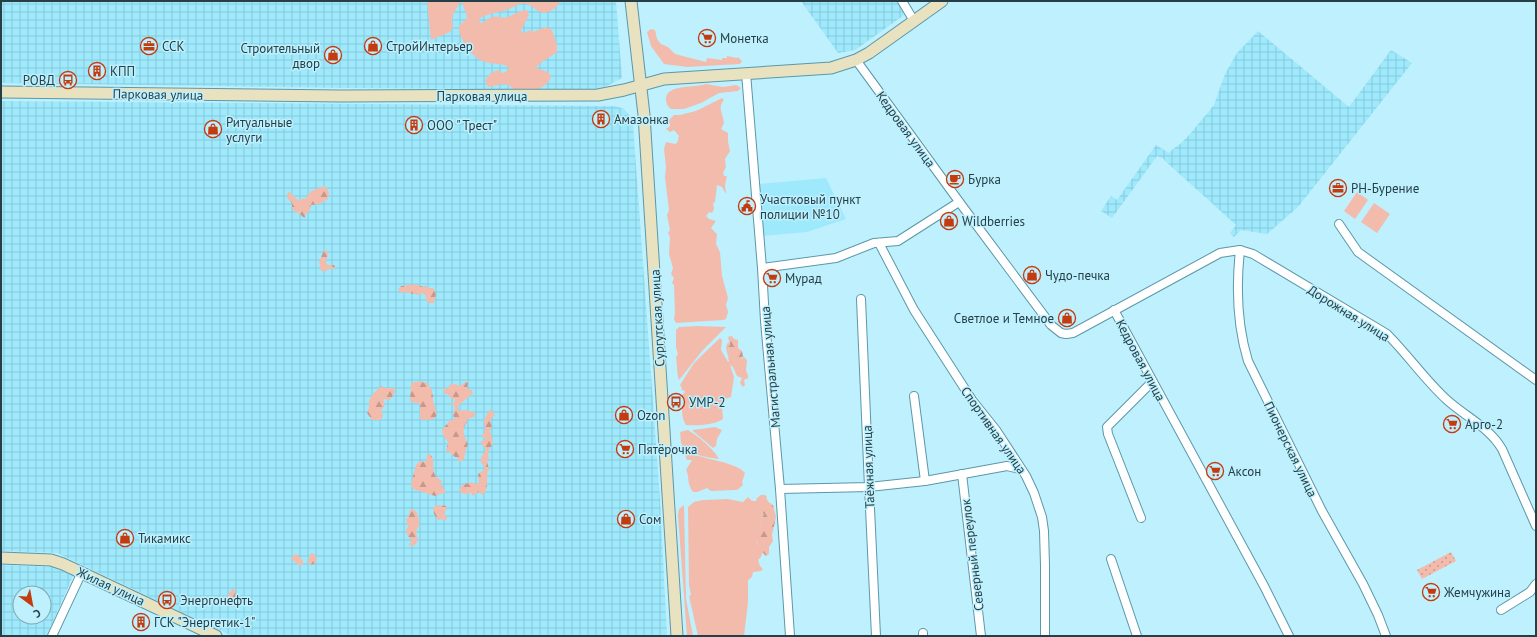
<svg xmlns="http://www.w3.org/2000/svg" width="1537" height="637" viewBox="0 0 1537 637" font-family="'PT Sans',sans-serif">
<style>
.built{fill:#9fe9fd}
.industrial{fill:url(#industrial-grid);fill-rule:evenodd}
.grass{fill:#f3bbab}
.forest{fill:url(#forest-firs)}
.park{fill:url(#park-dots)}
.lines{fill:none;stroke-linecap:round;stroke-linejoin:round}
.street-casing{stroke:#5b98a8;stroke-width:10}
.secondary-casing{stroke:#5b98a8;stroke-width:13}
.street{stroke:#fff;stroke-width:8}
.secondary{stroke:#e9e2c0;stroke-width:11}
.labels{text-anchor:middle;stroke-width:3;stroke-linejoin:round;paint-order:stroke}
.poi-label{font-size:13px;fill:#253f46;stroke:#bef0fe;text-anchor:start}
.street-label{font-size:13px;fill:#253f46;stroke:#bef0fe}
</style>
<defs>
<pattern id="industrial-grid" width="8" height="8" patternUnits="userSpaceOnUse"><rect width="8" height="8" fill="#9fe9fd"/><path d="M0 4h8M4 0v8" fill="none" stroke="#89c9da"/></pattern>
<pattern id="forest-firs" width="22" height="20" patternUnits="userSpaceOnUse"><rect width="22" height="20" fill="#f3bbab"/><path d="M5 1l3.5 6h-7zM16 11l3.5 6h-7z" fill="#c5998d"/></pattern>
<pattern id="park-dots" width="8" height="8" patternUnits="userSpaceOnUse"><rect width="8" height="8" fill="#f3bbab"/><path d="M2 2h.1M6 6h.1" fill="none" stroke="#c5998d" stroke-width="1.8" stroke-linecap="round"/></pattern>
</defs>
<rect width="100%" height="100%" fill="#bef0fe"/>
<!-- built -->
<polygon class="built" points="826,178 846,219 807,232 763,236 760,184"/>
<!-- industrial -->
<g class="industrial">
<polygon points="1,1 616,1 622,78 607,86 592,90 345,88 1,83"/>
<polygon points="801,1 898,1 907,13 855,50 838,53"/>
<polygon points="1258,31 1349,107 1391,50 1412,63 1298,207 1267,234 1241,230 1234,237 1230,233 1236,225 1164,160 1164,159 1157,156 1112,218 1101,211 1111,196 1117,200 1156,145 1169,153 1173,149 1180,144 1190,134 1214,105 1225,74 1237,53"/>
<polygon points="1,101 615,106 624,109 629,115 633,124 660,499 667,636 232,636 57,553 1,551"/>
<path d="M1 565 53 567 73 576 47 636H1ZM20 593H44V617H20Z"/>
</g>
<!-- grass -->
<g class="grass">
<path d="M427 1H462C455 10 450 16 453 27L450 32 431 40Z"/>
<path d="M463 1H560C559 5 556 8 552 10 536 19 535 1 521 4 517 4 513 8 509 9 499 13 488 13 479 19L480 23C485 22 487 19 492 17 497 15 503 19 508 17 515 14 520 10 527 10L529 15 521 30 522 33 532 30 533 32 546 27 552 30 557 45V52C550 58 540 61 536 68L548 72 551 76C548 91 518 97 509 85L503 84 488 87 485 80 491 73 498 70 503 73 506 72 509 67C501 63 493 64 485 62 472 58 458 38 459 26L467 18C467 12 462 8 463 1Z"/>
<polygon points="651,29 655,30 657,39 661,44 668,47 675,54 706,62 707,58 722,60 722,58 727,58 727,56 737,58 738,57 742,61 740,64 687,67 664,64 651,46 647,32"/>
<path d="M706 84 723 87 736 85 741 88 738 91 719 93 701 103 684 109H671C667 106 666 103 666 98 668 84 695 88 706 84Z"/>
<path d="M722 98 724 100C717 107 723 114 724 123L721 129 728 133V142L730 151 725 159 726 167 723 173 724 176H727L725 185 726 194 722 187 717 185 715 202 713 203 714 209 712 213 709 212 706 216 709 219 716 221 711 228 717 234 716 244 720 252 722 276 728 298 726 305 728 312 726 319 723 320 676 323 674 319 675 313 674 285 672 283 674 278 671 274 673 268 669 254 670 237 668 233 670 230 667 215 669 210 665 177 666 167 664 149 666 142 675 144 677 143 679 136 674 130 670 132 666 129 670 126V124L667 122 674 115H680L696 111Z"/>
<polygon points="1357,192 1368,200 1355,219 1344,211"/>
<polygon points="1374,203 1390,214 1377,233 1361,222"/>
<path d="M697 326 726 327 702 351 679 380C677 375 677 363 676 357L678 354 676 347V330L679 327Z"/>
<path d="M720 338 722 340 721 350 728 362 729 361 726 347 728 342 730 345 728 347 730 358 742 360 743 356 747 360 746 370 748 376V378L744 380 745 385 743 387 740 383 742 378 737 376 733 367 730 365 734 377 731 397 725 399 722 407 723 419C715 425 696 426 686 425 680 416 683 406 682 395L685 392 683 390H681L682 388 680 385 694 363Z"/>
<polygon points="715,427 722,430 717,439 716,446 713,448 693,431 693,430"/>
<path d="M688 430C699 437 712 447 719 459 710 458 685 454 682 445 680 441 681 436 680 432Z"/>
<path d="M688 453C701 458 738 463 745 473L742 482 743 485 737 490H734L711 491 707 488 697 492H693C686 483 690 476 686 470L692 460H687L685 454Z"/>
<polygon points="761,495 765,495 767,497 766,498 768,501 762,502 760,511 764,514 761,521 762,524 758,530 756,542 763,551 761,557 758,560 760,566 763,569 761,571 753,572 752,577 748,580 748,602 744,636 698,636 689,596 691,595 689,585 688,507 694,502 703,500 728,499 743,502 748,497 752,501 756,501 757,498"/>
<polygon points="684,505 686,599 693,636 687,636 678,515 679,509"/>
</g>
<!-- forest -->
<g class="forest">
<polygon points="325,186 329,192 328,199 319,204 311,205 310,210 305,215 305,219 299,213 296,213 292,208 292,203 287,198 288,191 298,200 306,198 311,191"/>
<polygon points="327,250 328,252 326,263 328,265 334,265 335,267 334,270 331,268 326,271 321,271 319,261 321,258 323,252"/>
<polygon points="410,284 412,286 414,284 424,287 427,286 429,288 433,288 436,293 434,303 428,303 425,295 422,293 419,295 405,292 402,293 398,290 401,286 405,286"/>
<polygon points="732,336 734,339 738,340 738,348 742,351 743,356 741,358 744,361 742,364 732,363 730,358 728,347 730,345 728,337"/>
<path d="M421 381 424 383 426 382 432 390V393L433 396V401L437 415C432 422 429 419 421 420L420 418V404L410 401 411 383Z"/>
<path d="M465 382 468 383 467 389 472 390 473 393 458 406 459 411 465 410 474 412 475 414 474 417 467 419V422C461 429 464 437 468 444L466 449 464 459 462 461H458L457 457H455L449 452 446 451 448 442 443 435 442 430 450 420H455L453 415 455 407 453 405 450 404 455 402V399H451L448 394H445L443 391V388L448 389 450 384 452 385 455 384 460 386Z"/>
<path d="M382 386 385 388H394L395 392 390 400 383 399 385 405 381 411 383 415 381 420H372L367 413 369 408C367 398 374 392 382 386Z"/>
<path d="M490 409 495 415 490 420 492 426 490 431 493 443 488 452 489 458 487 460 489 470C484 476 491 486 483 495L478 492 473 496 471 493 466 494 461 493 459 489 465 483 467 484 471 482 476 484 479 483 478 474 484 470V466L481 463C481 455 483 455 486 449L480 442 486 439 481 436 485 432 484 420Z"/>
<path d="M430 454C436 460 431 467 435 475 436 478 439 478 442 481L440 483 446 492 435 496 413 489 411 484 416 465 420 461 426 462 427 455Z"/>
<path d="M764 499 773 505 776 517 772 535 773 541 769 547V554L766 556 762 552 763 551C754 541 753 535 762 524L761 521 764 514 760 511H757L756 510 757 506 762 502Z"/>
<polygon points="438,505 446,506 447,509 444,512 447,518 446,521 443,519 438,520 434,514 433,508"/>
<path d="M412 509C420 512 417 518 420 525 415 529 416 535 418 540L415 545 412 546 409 545 412 540 408 537 406 530 408 527 406 519 408 518 410 510Z"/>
<polygon points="312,553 315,555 317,560 314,564 311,565 308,563 310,554"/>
<path d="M295 554C300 556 303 559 303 564L301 566 297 564 291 558Z"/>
<polygon points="233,588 235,590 236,599 231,608 227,604 226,598"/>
</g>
<!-- park -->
<polygon class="park" points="1451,552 1456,561 1422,579 1417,570"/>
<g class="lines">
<!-- street casing -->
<g class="street-casing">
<g id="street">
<polyline points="902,1 914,21"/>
<path d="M856 60 963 207 1051 325 1061 333 1066 334 1073 333 1220 253 1240 250 1253 254 1387 334C1408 355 1425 380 1447 400 1466 417 1489 427 1502 449L1536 526"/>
<polyline points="746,73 762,268 765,321 780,489 790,636"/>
<polyline points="1339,224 1358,252 1536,380"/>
<polyline points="879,243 914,310 972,400 996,430 1026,476 1034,493 1042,517 1044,531 1045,565 1045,636"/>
<path d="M1240 250C1236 287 1237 325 1248 361L1322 511 1363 584 1378 615 1386 636"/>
<polyline points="762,268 836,258 874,243 898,241 959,202"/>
<polyline points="861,299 869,487 876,636"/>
<polyline points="1114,310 1264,586 1289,636"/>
<polyline points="914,396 925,481"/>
<polyline points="962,474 981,636"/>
<polyline points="780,489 869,487 925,481 1007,466 1020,469"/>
<polyline points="1141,518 1108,434 1107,427 1152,382"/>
<polyline points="1111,559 1137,636"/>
<polyline points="1501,610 1530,592 1536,584"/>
<polyline points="923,633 923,636"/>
<polyline points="52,636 82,572"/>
</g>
</g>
<!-- secondary casing -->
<g class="secondary-casing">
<g id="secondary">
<polyline points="631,1 644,115 677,636"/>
<polyline points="1,92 341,96 598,95 624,90 664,79 831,68 856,60 869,53 942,1"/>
<polyline points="1,558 51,560 63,564 216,636"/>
</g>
</g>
<!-- street -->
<use href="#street" class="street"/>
<!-- secondary -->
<use href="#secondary" class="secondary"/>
</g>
<!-- icons -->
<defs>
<g id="supermarket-ring" transform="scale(0.9)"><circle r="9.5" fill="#bef0fe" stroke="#c43b0f" stroke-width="1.5"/><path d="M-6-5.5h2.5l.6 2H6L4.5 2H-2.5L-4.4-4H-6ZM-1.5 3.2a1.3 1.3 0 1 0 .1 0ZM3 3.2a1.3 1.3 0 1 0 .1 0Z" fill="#c43b0f"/></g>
<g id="office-ring" transform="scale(0.9)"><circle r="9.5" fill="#bef0fe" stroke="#c43b0f" stroke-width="1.5"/><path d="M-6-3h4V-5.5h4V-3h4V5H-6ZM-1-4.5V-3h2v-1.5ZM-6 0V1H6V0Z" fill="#c43b0f"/></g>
<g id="shop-ring" transform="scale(0.9)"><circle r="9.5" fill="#bef0fe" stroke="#c43b0f" stroke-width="1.5"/><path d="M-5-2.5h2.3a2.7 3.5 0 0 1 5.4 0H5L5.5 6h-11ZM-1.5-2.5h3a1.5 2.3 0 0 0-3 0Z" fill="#c43b0f"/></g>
<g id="building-ring" transform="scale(0.9)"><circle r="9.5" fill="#bef0fe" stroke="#c43b0f" stroke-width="1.5"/><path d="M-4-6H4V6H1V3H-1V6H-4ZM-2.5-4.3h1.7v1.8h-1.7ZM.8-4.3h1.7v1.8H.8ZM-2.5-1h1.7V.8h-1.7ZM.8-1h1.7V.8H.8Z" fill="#c43b0f"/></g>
<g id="bus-ring" transform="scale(0.9)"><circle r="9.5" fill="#bef0fe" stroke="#c43b0f" stroke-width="1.5"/><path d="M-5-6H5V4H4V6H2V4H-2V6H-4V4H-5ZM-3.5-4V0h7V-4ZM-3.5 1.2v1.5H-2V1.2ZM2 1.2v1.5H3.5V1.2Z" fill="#c43b0f"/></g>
<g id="cafe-ring" transform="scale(0.9)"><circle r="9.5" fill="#bef0fe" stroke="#c43b0f" stroke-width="1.5"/><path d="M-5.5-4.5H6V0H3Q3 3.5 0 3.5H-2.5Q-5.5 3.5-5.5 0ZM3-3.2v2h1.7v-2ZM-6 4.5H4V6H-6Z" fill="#c43b0f"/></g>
<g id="civic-ring" transform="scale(0.9)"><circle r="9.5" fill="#bef0fe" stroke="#c43b0f" stroke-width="1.5"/><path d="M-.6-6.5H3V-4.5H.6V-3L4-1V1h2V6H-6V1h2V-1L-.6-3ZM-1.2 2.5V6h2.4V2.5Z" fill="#c43b0f"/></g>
</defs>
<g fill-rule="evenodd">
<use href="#supermarket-ring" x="707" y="38"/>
<use href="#office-ring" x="149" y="46"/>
<use href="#shop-ring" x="373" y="46"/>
<use href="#shop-ring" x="333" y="55"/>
<use href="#building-ring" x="97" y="71"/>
<use href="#bus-ring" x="68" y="80"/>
<use href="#building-ring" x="601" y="119"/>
<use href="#building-ring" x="414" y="125"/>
<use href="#shop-ring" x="213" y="129"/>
<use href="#cafe-ring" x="955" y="179"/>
<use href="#office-ring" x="1338" y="188"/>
<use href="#civic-ring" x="747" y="206"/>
<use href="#shop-ring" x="949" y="221"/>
<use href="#shop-ring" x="1032" y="275"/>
<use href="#supermarket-ring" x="772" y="278"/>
<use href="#shop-ring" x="1067" y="318"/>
<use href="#bus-ring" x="676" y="402"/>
<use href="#shop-ring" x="624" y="415"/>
<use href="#supermarket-ring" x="1452" y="424"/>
<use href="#supermarket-ring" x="625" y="449"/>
<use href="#supermarket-ring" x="1215" y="471"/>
<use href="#shop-ring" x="626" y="519"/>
<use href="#shop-ring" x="125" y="538"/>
<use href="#supermarket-ring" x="1431" y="592"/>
<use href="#bus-ring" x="167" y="600"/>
<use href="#building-ring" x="141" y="622"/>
</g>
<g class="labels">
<!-- poi labels -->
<g class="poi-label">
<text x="720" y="43">Монетка</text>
<text x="162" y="51">ССК</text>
<text x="386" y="51">СтройИнтерьер</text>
<text x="320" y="53" text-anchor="end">Строительный<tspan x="320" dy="15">двор</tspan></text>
<text x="110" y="76">КПП</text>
<text x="55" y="85" text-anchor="end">РОВД</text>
<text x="614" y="124">Амазонка</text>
<text x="226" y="127">Ритуальные<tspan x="226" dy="15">услуги</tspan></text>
<text x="427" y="130">ООО " Трест"</text>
<text x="968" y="184">Бурка</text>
<text x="1351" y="193">РН-Бурение</text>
<text x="760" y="204">Участковый пункт<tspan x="760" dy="15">полиции №10</tspan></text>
<text x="962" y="226">Wildberries</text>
<text x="1045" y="280">Чудо-печка</text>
<text x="785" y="283">Мурад</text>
<text x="1054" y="323" text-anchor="end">Светлое и Темное</text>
<text x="689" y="407">УМР-2</text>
<text x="637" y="420">Ozon</text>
<text x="1465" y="429">Арго-2</text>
<text x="638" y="454">Пятёрочка</text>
<text x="1228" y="476">Аксон</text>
<text x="639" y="524">Сом</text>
<text x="138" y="543">Тикамикс</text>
<text x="1444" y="597">Жемчужина</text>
<text x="180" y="605">Энергонефть</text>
<text x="154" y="627">ГСК "Энергетик-1"</text>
</g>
<!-- street labels -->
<g class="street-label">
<text transform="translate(158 94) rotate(1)" y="5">Парковая улица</text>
<text x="482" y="101">Парковая улица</text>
<text transform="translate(906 129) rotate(54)" y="5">Кедровая улица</text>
<text transform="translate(1349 313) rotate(32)" y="5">Дорожная улица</text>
<text transform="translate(657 318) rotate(-93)" y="5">Сургутская улица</text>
<text transform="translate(1141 360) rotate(62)" y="5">Кедровая улица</text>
<text transform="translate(770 367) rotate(-95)" y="5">Магистральная улица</text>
<text transform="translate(994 430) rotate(55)" y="5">Спортивная улица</text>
<text transform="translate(1291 449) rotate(64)" y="5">Пионерская улица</text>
<text transform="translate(868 467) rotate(-92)" y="5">Таёжная улица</text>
<text transform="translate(972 555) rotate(-97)" y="5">Северный переулок</text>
<text transform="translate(111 586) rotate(25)" y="5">Жилая улица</text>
</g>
</g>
<!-- border -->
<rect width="1537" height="637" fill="none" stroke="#253f46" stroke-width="4"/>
<!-- north arrow -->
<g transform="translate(32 605) rotate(148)"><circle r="19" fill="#bef0fe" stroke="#81a9b4"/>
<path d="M0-3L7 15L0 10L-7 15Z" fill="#c43b0f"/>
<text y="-6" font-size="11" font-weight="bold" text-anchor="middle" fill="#253f46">С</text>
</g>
</svg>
